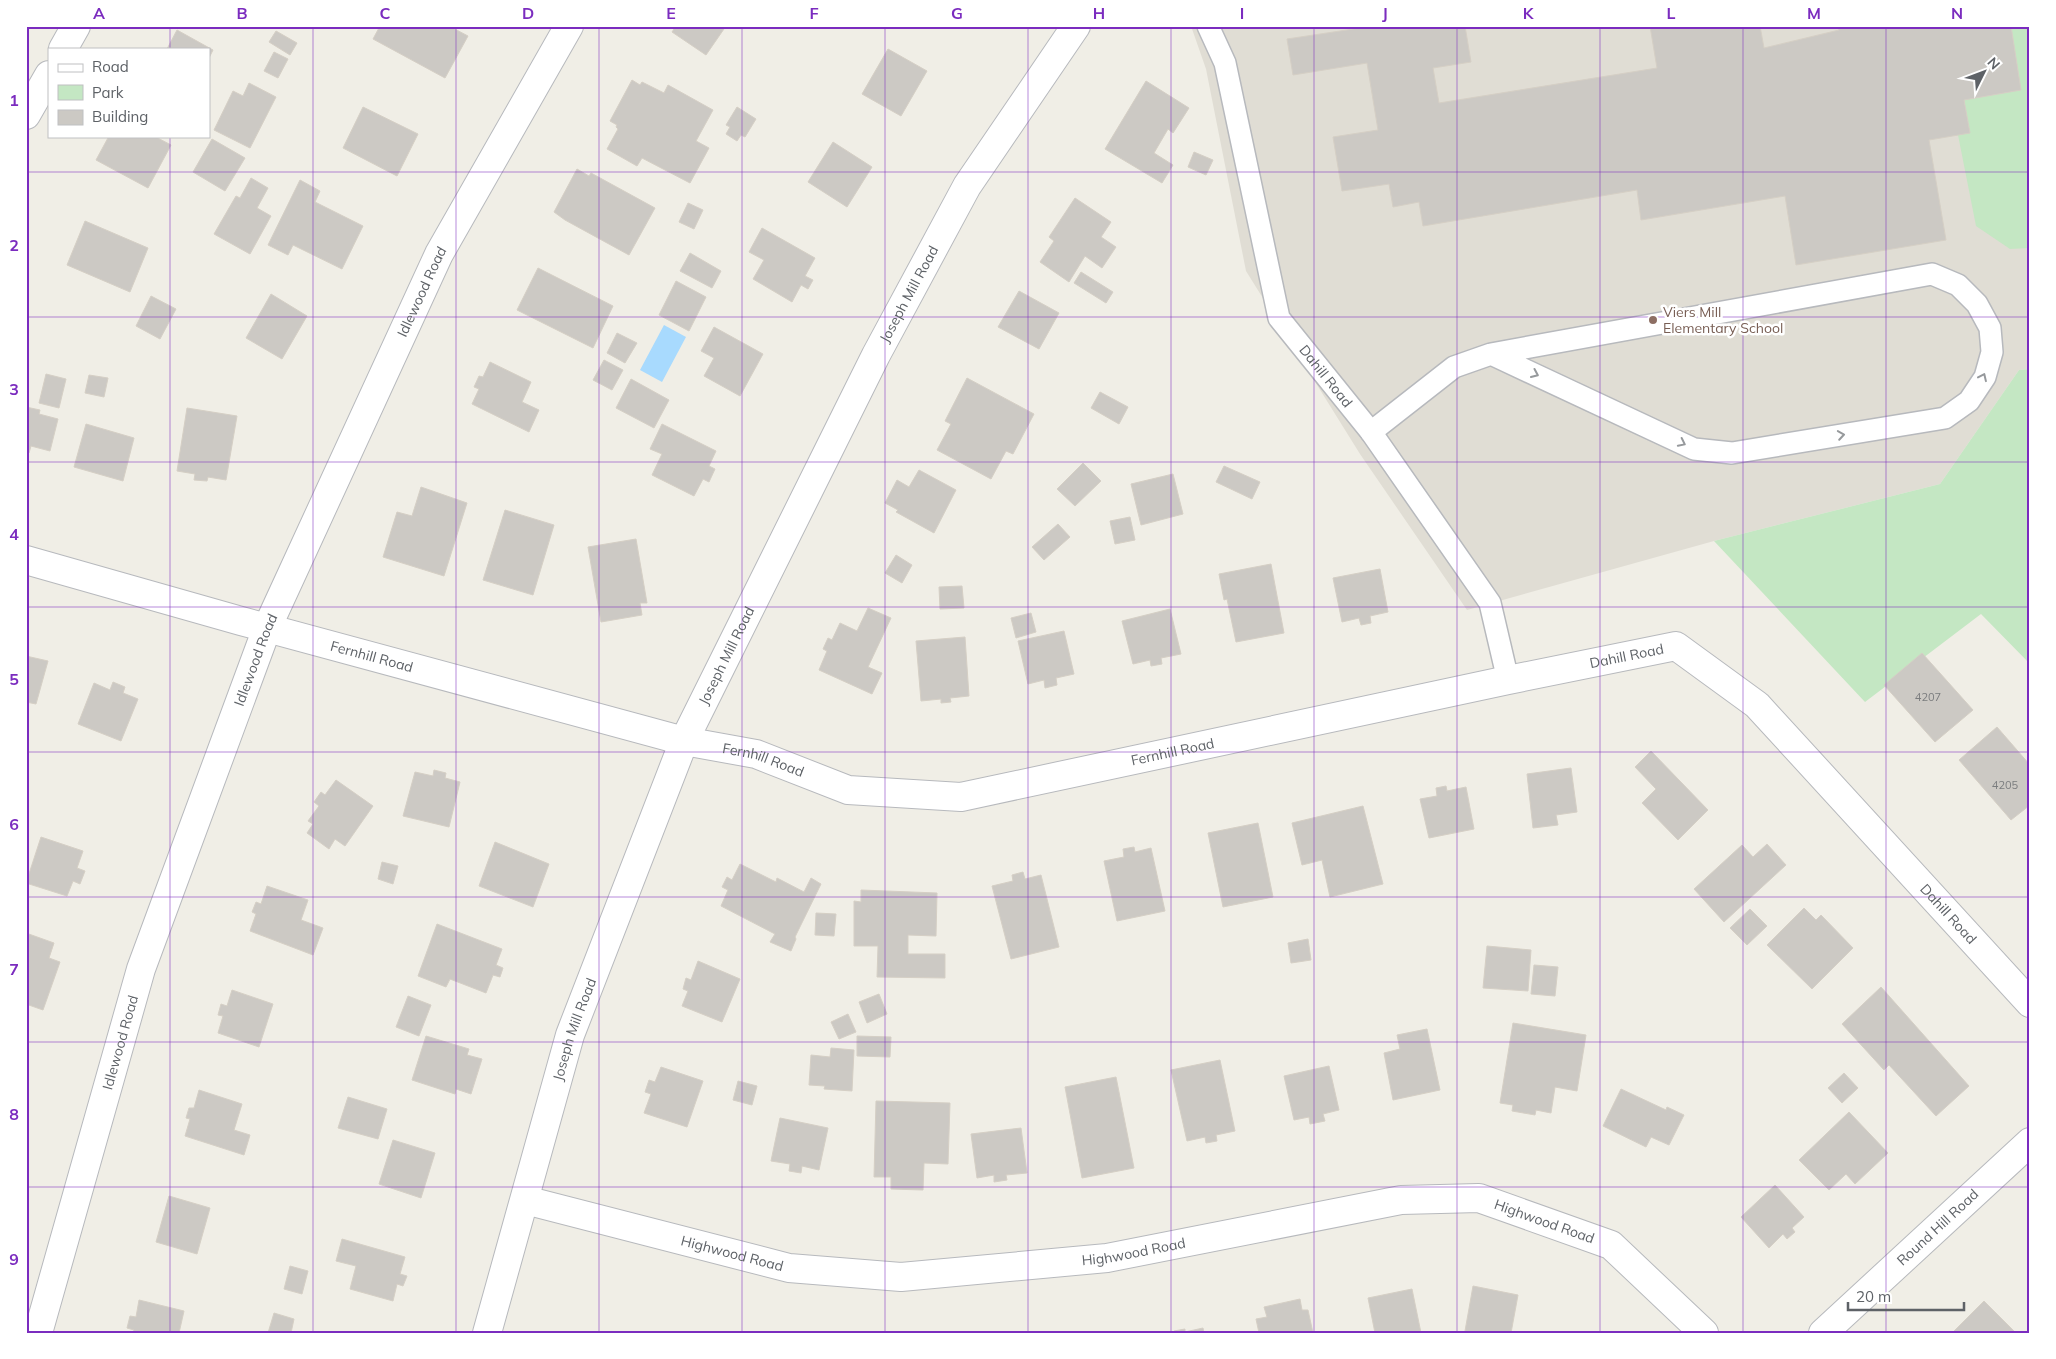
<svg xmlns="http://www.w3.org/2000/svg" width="2056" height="1359" viewBox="0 0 2056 1359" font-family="Mulish,sans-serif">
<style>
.education{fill:#e0ddd4}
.green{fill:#c4e7c3}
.water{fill:#a8dafe}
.building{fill:#ccc9c4;stroke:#d5cfc5}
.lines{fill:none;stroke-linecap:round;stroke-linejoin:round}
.lane-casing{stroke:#b7b9bd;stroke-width:24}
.street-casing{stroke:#b7b9bd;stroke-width:30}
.lane{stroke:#fff;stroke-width:21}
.street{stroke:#fff;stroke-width:28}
.oneway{stroke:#96999c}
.grid{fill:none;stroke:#7b2cbf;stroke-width:1;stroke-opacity:0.55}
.education-dot{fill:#8d6e63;stroke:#fff;stroke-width:2}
.labels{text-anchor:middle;stroke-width:5;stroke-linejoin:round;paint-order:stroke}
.number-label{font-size:11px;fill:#7a7c7e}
.street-label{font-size:14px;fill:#5e6267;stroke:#fff}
.education-label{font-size:14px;fill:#785e54;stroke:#fff;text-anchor:start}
.neatline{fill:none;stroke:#7b2cbf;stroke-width:2}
.grid-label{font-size:16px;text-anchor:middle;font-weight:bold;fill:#7b2cbf}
</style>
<rect width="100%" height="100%" fill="#f0eee6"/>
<!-- education -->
<polygon class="education" points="1191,26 2030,26 2030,369 2019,370 1940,484 1714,541 1467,610 1360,454 1246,271 1206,69"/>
<!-- green -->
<g class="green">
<polygon points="2011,26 2030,26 2030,248 2010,249 1976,226 1958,135 1970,132 1964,100 2021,90"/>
<polygon points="2030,369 2030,664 1981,614 1865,702 1714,541 1940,484 2019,370"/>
</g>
<!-- water -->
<polygon class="water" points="664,325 686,337 662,382 640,370"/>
<!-- building -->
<g class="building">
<polygon points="380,26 449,26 468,36 445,78 373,39"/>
<polygon points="676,26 726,26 706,55 672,32"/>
<polygon points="1360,26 1465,26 1471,62 1433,68 1439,103 1657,68 1650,26 1760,26 1764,48 1839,30 1838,26 2011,26 2021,90 1964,100 1970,133 1929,140 1946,240 1796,265 1785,196 1641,220 1637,190 1423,226 1419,202 1393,207 1389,184 1342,191 1333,137 1378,130 1367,63 1293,75 1287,39 1360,28"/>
<polygon points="177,30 213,50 209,58 209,49 167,49"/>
<polygon points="276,31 297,43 290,55 269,42"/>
<polygon points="888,49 927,71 901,116 862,94"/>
<polygon points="274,52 288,59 278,78 264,71"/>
<polygon points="632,80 640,85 642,82 664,93 668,85 713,110 696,141 709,148 690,183 642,158 637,166 607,149 618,129 616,127 617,125 610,121"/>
<polygon points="1146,81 1189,108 1173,133 1168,129 1154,153 1173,165 1162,183 1105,149"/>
<polygon points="249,83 276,97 250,148 214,130 233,91 243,96"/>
<polygon points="363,107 418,134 397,176 343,148"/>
<polygon points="737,107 756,119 745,137 741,135 737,141 726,134 730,127 726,125"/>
<polygon points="109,136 154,136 171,145 148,188 96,160"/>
<polygon points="212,139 245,158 225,191 193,172"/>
<polygon points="833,142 872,167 847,207 808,182"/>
<polygon points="1194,152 1213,160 1206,175 1188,167"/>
<polygon points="577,169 589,176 591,173 655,208 629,255 565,220 554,212"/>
<polygon points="251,178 268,188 257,208 271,216 250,254 214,234 236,196 240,198"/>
<polygon points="300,180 320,191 315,202 363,226 342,269 293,245 288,255 268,245"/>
<polygon points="1075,198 1111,222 1101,237 1116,247 1102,268 1085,256 1069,282 1040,262 1054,241 1049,237"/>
<polygon points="688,203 703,210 694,229 679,222"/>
<polygon points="85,221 148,248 130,292 67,265"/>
<polygon points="762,228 815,258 805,276 813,280 808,289 801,285 792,302 753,279 764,260 749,252"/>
<polygon points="690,253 721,271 712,288 680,271"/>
<polygon points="538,268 613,306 593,348 517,310"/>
<polygon points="1081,272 1113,292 1106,303 1074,283"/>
<polygon points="676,281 706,297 689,331 659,315"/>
<polygon points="1019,291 1059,313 1039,349 998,327"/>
<polygon points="271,294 307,316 282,359 246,338"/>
<polygon points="151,296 176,309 160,339 136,326"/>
<polygon points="714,327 763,354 740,396 704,376 714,358 701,351"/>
<polygon points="617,333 637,343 625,363 607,353"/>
<polygon points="604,360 623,370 612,390 593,380"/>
<polygon points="490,362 531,382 522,402 539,410 529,432 472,404 479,389 474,387 479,376 483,377"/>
<polygon points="46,374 66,379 59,408 39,403"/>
<polygon points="89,375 108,378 104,397 85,393"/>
<polygon points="967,378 1034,414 1013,454 1006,451 991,479 937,450 951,424 945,421"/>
<polygon points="631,379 669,400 654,428 616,408"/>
<polygon points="1100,392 1128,407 1119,424 1091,408"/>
<polygon points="26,407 40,410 39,414 58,419 50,451 31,446 29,453 26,452"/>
<polygon points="187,408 237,416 226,480 208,477 207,481 194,480 195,474 177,471"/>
<polygon points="86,424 134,438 123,481 74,467"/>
<polygon points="662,424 716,451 709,466 715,469 709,482 703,479 694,496 652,475 662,454 650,449"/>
<polygon points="1083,463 1101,481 1075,506 1057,489"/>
<polygon points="1224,466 1260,482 1252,499 1216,482"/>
<polygon points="919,470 956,490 934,533 896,512 898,510 885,503 897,480 909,487"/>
<polygon points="1173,474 1183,514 1141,525 1131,484"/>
<polygon points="421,487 467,503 444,576 383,557 397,512 412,516"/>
<polygon points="505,510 554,525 533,595 483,580"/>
<polygon points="1130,517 1135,540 1115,544 1110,521"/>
<polygon points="1058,524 1070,537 1044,560 1032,547"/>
<polygon points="636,539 647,603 640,603 642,615 601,622 588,547"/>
<polygon points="896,555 912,565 902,583 885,573"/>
<polygon points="1271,564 1284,633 1236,642 1227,599 1224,600 1219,574"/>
<polygon points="1380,569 1388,612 1370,616 1371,623 1361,625 1359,618 1342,622 1333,578"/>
<polygon points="962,586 964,608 940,609 939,587"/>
<polygon points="868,608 891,618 868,667 882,673 872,694 819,670 827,651 823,649 828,638 832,640 840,623 857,631"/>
<polygon points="1170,609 1181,654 1161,658 1162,664 1151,666 1150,660 1133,664 1122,621"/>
<polygon points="1031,613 1036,632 1016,638 1011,618"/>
<polygon points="1064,631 1074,674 1056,678 1057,685 1045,688 1044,680 1028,684 1018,641"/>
<polygon points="965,637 969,696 950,698 951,702 941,703 941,699 921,701 916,641"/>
<polygon points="1922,653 1973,710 1935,742 1884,685"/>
<polygon points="26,656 48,661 36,704 26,702"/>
<polygon points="113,682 125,687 123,693 138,699 121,741 78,724 94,683 110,690"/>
<polygon points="1997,727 2030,765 2030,805 2011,820 1959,760"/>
<polygon points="1651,751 1708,810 1678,840 1642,803 1656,789 1635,767"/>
<polygon points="1571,768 1577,812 1556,815 1558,825 1533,828 1527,774"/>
<polygon points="434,770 446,773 445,778 460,782 449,827 403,816 415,772 433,776"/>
<polygon points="336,780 373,806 345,846 335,839 329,849 307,833 313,824 308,821 319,806 314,802 321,792 325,795"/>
<polygon points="1446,786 1447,791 1466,787 1474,829 1429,838 1420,799 1437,796 1436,788"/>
<polygon points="1363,806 1383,884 1330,897 1322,860 1302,865 1292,823"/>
<polygon points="1258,823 1273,897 1223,907 1208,833"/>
<polygon points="41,837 83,851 77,868 85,871 80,884 73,881 67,896 26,883"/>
<polygon points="495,842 549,864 533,907 479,886"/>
<polygon points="1767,844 1786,865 1724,922 1694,889 1742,845 1753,857"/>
<polygon points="1134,847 1135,852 1151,848 1165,911 1117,921 1104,861 1124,857 1123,849"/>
<polygon points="382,862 398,866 393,884 378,879"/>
<polygon points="740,864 776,882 777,878 804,892 811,878 821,884 795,937 796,939 791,951 770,942 775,934 721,906 728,890 722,887 727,877 732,880"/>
<polygon points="1023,872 1025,879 1041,875 1059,947 1011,959 992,886 1013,881 1012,875"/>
<polygon points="267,886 308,900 301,920 323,928 313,955 250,931 256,914 252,912 256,902 261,904"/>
<polygon points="861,890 937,893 936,936 908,935 908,954 945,954 945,978 877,977 878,946 854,946 854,901 861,902"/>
<polygon points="1804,908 1816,920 1821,915 1853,948 1812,989 1767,945"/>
<polygon points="1750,909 1767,926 1747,945 1730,928"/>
<polygon points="816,913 836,914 834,936 815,935"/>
<polygon points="437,924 502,949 496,965 503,968 500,977 493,975 486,993 450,979 446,987 418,976"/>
<polygon points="26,933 54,943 49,958 60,962 43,1010 26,1004"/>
<polygon points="1308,939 1311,960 1291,963 1288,943"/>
<polygon points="1487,946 1531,950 1528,991 1483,988"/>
<polygon points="698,961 740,979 722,1022 682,1006 688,991 683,989 686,978 691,980"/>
<polygon points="1534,965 1558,967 1555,996 1531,994"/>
<polygon points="1881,987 1969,1086 1936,1116 1889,1065 1884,1070 1842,1024"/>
<polygon points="232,990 273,1004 259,1047 218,1033 223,1016 218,1015 221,1004 227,1006"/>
<polygon points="879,994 887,1014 867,1023 859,1002"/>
<polygon points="408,996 431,1005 419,1036 396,1027"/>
<polygon points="848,1014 856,1032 839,1039 831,1022"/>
<polygon points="1513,1023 1586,1035 1577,1091 1555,1087 1551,1113 1536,1110 1535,1115 1512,1111 1513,1105 1500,1103"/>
<polygon points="1427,1029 1440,1090 1393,1100 1384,1053 1400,1049 1397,1035"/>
<polygon points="426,1036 469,1049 467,1055 482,1059 471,1094 456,1089 455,1094 412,1080"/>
<polygon points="857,1036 891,1037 890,1057 857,1056"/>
<polygon points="831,1048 854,1050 852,1091 824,1089 825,1086 809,1085 811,1055 830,1057"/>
<polygon points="1220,1060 1235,1131 1216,1135 1217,1141 1206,1143 1205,1137 1187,1141 1171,1070"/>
<polygon points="1329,1066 1339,1110 1323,1114 1325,1121 1310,1124 1309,1117 1294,1120 1284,1076"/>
<polygon points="661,1067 703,1081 687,1127 644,1113 651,1094 645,1092 649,1080 655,1082"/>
<polygon points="1844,1073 1858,1088 1842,1103 1828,1088"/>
<polygon points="1116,1077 1134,1168 1082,1178 1065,1087"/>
<polygon points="738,1081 757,1086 752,1105 733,1100"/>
<polygon points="1621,1089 1666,1110 1667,1107 1684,1115 1669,1145 1651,1137 1646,1147 1603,1126"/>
<polygon points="199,1090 242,1104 234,1130 250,1135 244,1155 185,1136 190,1119 186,1118 189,1108 194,1108"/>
<polygon points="348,1097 387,1109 378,1139 338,1128"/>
<polygon points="876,1101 950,1103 948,1164 924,1163 923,1190 891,1189 891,1177 874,1177"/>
<polygon points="1849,1112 1888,1153 1855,1184 1846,1174 1829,1190 1799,1160"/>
<polygon points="780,1118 828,1128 819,1170 802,1166 801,1173 789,1171 790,1164 771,1161"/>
<polygon points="1021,1128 1027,1173 1006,1175 1007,1180 994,1182 994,1175 977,1178 971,1134"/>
<polygon points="393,1140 435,1153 421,1198 379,1184"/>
<polygon points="1775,1185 1804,1217 1792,1228 1795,1232 1787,1239 1783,1234 1769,1248 1741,1217"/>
<polygon points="169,1196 210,1208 197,1254 156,1242"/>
<polygon points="342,1239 405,1257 400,1274 407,1276 403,1286 397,1284 393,1301 350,1289 356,1266 336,1261"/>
<polygon points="290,1266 308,1271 302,1294 284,1289"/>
<polygon points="1473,1286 1518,1295 1511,1333 1474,1333 1465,1331"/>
<polygon points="1412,1289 1421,1333 1375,1333 1368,1298"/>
<polygon points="1300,1299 1302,1310 1308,1310 1313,1333 1259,1333 1256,1319 1267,1317 1264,1307"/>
<polygon points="139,1300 184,1311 179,1333 133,1333 134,1330 127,1328 130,1316 136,1317"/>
<polygon points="1984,1301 2016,1333 1952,1333"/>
<polygon points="274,1313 294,1319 291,1333 268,1333"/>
<polygon points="1203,1328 1204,1333 1174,1333 1174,1331 1185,1329 1185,1332"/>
</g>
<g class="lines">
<!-- lane casing -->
<g class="lane-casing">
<g id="lane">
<path id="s1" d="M1208 26 1225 63 1279 318 1371 432 1490 603 1508 680"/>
<polyline points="1371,432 1454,367 1491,354 1932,274 1958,285 1977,304 1990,328 1992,352 1985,377 1969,401 1945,418 1732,453 1694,449 1491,354"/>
</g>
</g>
<!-- street casing -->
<g class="street-casing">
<g id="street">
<polyline points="63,49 76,26"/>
<polyline points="26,115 49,75"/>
<path id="s2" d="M26 560 241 621 684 741 756 754 848 790 961 797 1508 680 1676 646 1757 705 2030 1003"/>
<path id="s3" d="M525 1200 789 1268 901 1277 1107 1258 1401 1200 1479 1198 1611 1245 1704 1333"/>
<path id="s4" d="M38 1333 141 969 267 628 439 254 569 26"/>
<path id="s5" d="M487 1333 570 1035 684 741 876 355 967 186 1076 26"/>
<path id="s6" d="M1823 1333 2030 1142"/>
</g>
</g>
<!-- lane -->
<use href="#lane" class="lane"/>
<!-- street -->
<use href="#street" class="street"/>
</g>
<!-- one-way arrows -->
<defs><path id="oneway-chevron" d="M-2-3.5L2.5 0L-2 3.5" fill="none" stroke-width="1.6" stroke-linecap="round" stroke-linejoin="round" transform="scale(1.25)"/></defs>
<g class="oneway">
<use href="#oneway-chevron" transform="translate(1535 374) rotate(24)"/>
<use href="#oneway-chevron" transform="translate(1983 377) rotate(-65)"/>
<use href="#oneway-chevron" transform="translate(1841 435) rotate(-9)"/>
<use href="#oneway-chevron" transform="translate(1682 443) rotate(26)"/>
</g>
<!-- grid -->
<path class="grid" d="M170 26V49M313 26V1333M456 26V1333M599 26V1333M742 26V1333M885 26V1333M1028 26V1333M1171 26V1333M1314 26V1333M1457 26V1333M1600 26V1333M1743 26V1333M1886 26V1333M170 136V1333M26 172H2030M26 317H2030M26 462H2030M26 607H2030M26 752H2030M26 897H2030M26 1042H2030M26 1187H2030"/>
<!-- markers -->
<circle class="education-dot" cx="1653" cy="320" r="5"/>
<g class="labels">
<!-- number labels -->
<g class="number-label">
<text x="1928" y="701">4207</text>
<text x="2005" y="789">4205</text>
</g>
<!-- street labels -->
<g class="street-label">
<text dy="5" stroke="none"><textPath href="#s4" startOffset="1112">Idlewood Road</textPath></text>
<text dy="5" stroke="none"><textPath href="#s5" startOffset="1125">Joseph Mill Road</textPath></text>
<text dy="5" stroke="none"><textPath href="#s1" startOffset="376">Dahill Road</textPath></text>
<text dy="5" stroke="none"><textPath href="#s5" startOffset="720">Joseph Mill Road</textPath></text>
<text dy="5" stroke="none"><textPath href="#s2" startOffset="359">Fernhill Road</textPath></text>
<text dy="5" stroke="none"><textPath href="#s2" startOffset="1648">Dahill Road</textPath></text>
<text dy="5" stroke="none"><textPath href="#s4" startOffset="708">Idlewood Road</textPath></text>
<text dy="5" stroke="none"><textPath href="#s2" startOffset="1184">Fernhill Road</textPath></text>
<text dy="5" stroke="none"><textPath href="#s2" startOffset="764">Fernhill Road</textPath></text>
<text dy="5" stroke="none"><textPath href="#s2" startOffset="2082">Dahill Road</textPath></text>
<text dy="5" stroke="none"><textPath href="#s5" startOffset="316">Joseph Mill Road</textPath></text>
<text dy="5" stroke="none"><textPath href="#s4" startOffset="302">Idlewood Road</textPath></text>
<text dy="5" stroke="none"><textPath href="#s3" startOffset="1039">Highwood Road</textPath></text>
<text dy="5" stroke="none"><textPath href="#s6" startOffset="156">Round Hill Road</textPath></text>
<text dy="5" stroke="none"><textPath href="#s3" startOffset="619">Highwood Road</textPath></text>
<text dy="5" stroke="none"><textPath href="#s3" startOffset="214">Highwood Road</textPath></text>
</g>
<!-- education labels -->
<g class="education-label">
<text x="1663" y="317">Viers Mill<tspan x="1663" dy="16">Elementary School</tspan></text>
</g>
</g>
<!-- border -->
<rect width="2056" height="1359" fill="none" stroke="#ffffff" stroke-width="55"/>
<!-- legend -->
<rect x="48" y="48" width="162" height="90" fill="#ffffff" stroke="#bfc0c2"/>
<rect x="58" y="64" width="25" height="8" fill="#ffffff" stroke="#bfc0c2"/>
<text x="92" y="72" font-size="15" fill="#5e6267">Road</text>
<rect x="58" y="85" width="25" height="15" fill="#c4e7c3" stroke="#bfc0c2"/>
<text x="92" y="98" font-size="15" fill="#5e6267">Park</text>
<rect x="58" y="110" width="25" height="15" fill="#ccc9c4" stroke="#bfc0c2"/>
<text x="92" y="122" font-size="15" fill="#5e6267">Building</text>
<!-- north arrow -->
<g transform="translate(1984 72) rotate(48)" stroke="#ffffff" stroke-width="4" paint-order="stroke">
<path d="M0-4L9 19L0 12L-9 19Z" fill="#5e6267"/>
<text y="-8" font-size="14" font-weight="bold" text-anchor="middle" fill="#5e6267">N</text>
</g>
<!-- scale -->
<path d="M1848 1302v8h116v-8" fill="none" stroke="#5e6267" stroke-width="2.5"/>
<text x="1856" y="1302" font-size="15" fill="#5e6267" stroke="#ffffff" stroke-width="4" paint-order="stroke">20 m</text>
<rect x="28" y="28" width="2000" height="1304" class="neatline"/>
<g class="grid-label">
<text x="99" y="19">A</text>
<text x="242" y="19">B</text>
<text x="385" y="19">C</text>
<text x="528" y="19">D</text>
<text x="671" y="19">E</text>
<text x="814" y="19">F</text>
<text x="957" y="19">G</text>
<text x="1099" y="19">H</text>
<text x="1242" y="19">I</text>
<text x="1385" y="19">J</text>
<text x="1528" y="19">K</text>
<text x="1671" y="19">L</text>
<text x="1814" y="19">M</text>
<text x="1957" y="19">N</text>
<text x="14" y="106">1</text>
<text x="14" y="251">2</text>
<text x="14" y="395">3</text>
<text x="14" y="540">4</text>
<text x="14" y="685">5</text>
<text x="14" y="830">6</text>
<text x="14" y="975">7</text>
<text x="14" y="1120">8</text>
<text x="14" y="1265">9</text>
</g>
</svg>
